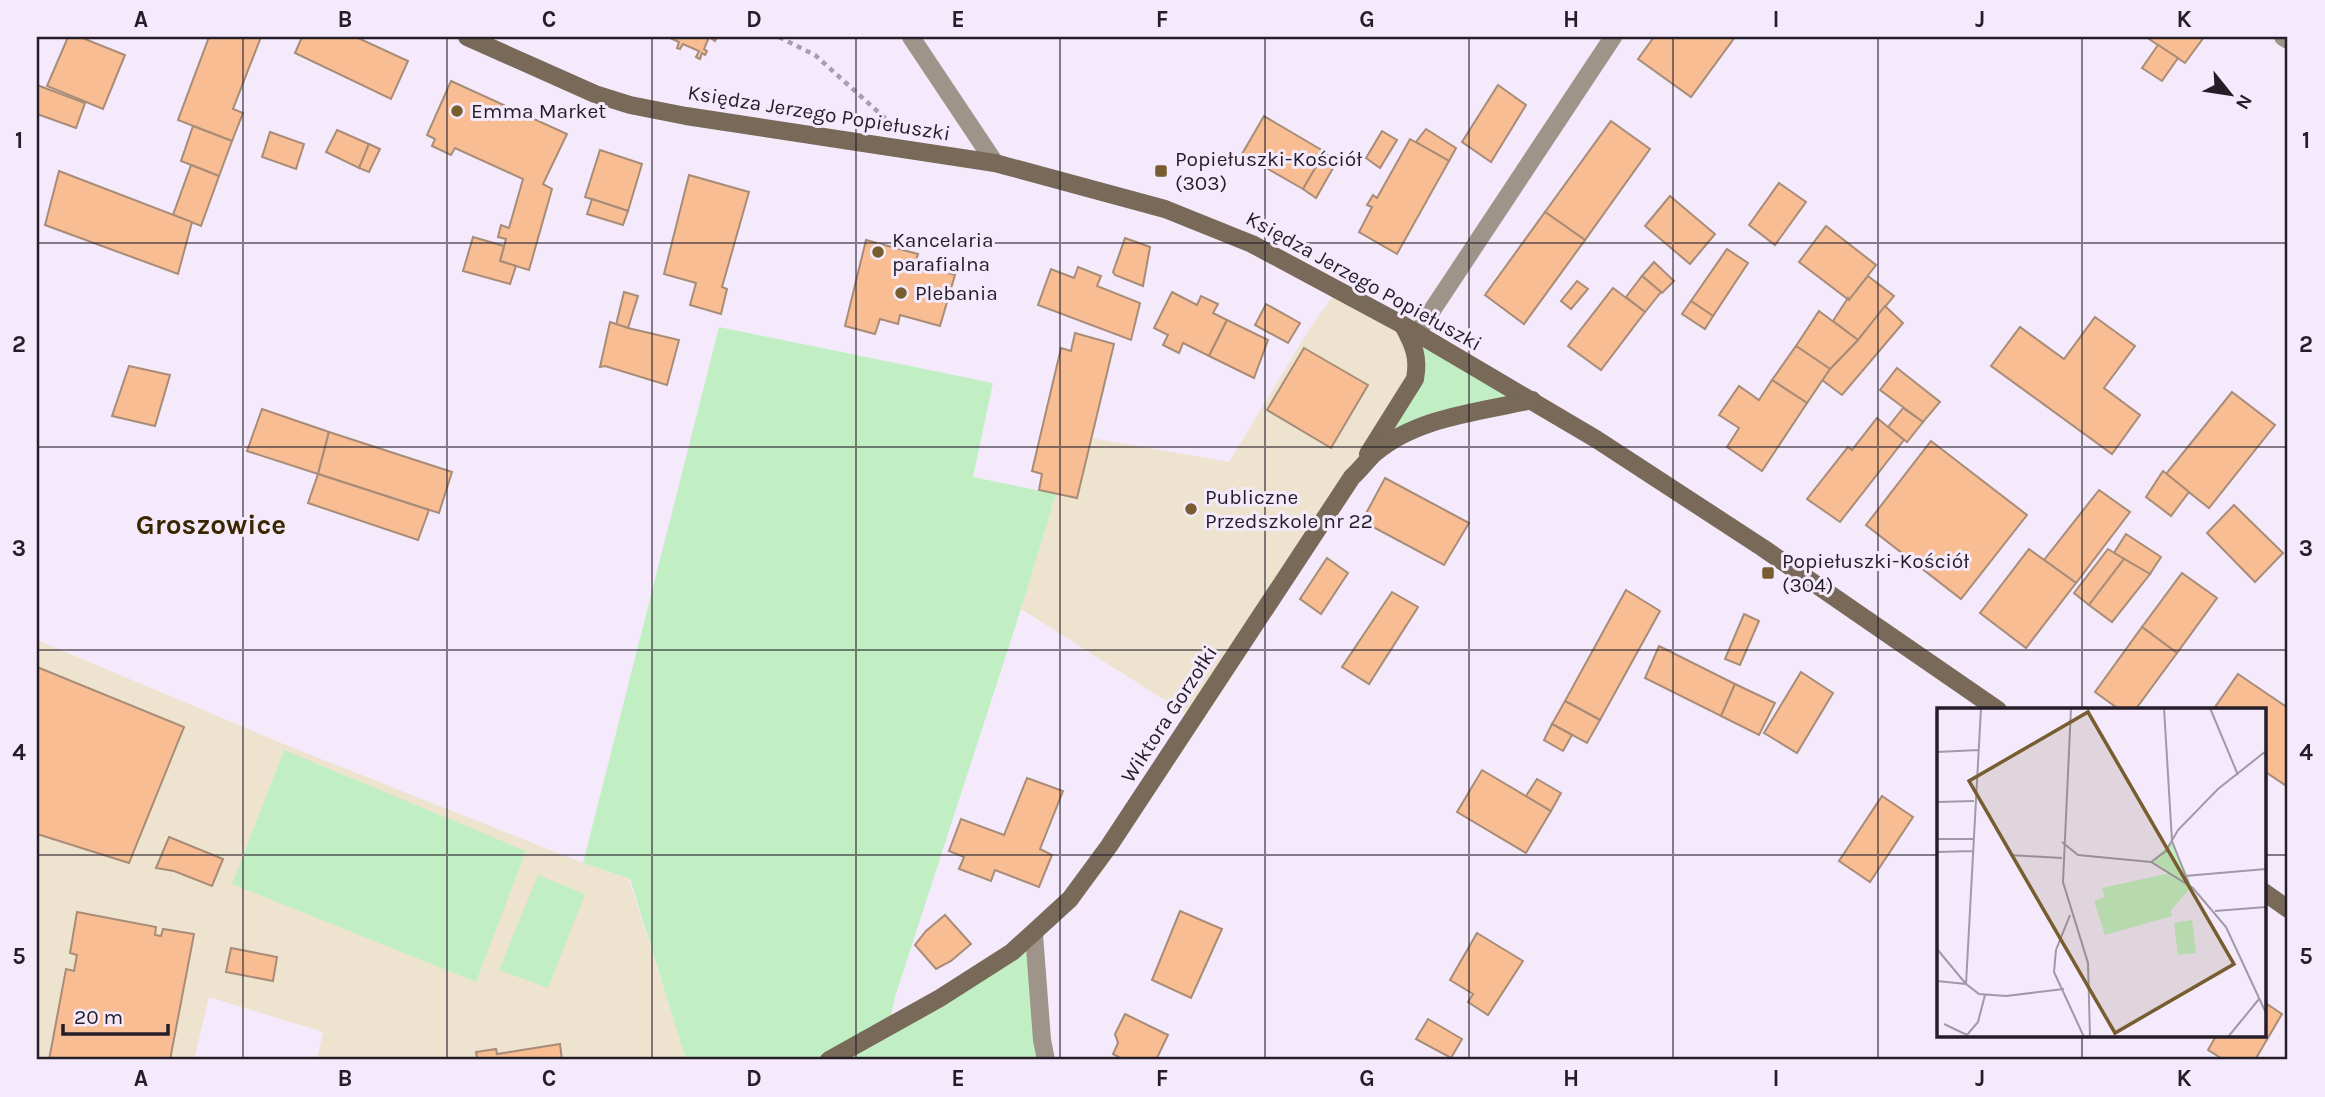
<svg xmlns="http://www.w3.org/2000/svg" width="2325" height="1097" viewBox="0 0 2325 1097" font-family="Karla,sans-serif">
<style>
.education{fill:#eee3cf}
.green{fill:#c1efc3}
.building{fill:#f8bd92;stroke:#a88c78;stroke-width:2}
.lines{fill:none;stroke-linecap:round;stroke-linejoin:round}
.path{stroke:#a79eae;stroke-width:4.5;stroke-dasharray:5 5;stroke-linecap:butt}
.lane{stroke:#9f9489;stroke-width:18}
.street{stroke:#9f9489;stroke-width:18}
.secondary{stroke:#786959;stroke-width:18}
.grid{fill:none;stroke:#251e29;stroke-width:2;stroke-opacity:0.55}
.poi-dot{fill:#775d2f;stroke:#f4eafc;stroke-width:2.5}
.labels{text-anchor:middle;stroke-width:6;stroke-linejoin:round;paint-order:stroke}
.poi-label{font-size:21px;fill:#251e29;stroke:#f4eafc;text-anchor:start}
.street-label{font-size:21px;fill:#251e29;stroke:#f4eafc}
.district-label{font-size:28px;font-weight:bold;fill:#3a2700;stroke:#f4eafc}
.inset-road{fill:none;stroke:#a198a8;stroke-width:2}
.view{fill:#775d2f;fill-opacity:0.15;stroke:#775d2f;stroke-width:3.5}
.inset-edge{fill:none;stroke:#251e29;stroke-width:3.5}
.neatline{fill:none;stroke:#251e29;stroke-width:2.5}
.grid-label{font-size:23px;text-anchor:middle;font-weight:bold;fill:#251e29}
</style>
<rect width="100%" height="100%" fill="#f4eafc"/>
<!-- education -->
<g class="education">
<polygon points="1338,289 1403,325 1415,379 1193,718 1021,609 1056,494 1077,497 1091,438 1229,462 1310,328"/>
<polygon points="37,640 286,745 583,863 629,879 686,1060 317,1060 323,1032 209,997 194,1060 37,1060"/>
</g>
<!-- green -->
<g class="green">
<polygon points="1403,325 1532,400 1430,423 1374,453 1415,379"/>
<polygon points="719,327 993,383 973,477 1056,494 1021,609 895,997 889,1026 1034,934 1046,1060 686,1060 630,879 583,863"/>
<polygon points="284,750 526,851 476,982 232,884"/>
<polygon points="538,875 585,894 548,988 499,970"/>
</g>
<!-- building -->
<g class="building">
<polygon points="68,37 80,37 125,55 103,109 47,86"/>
<polygon points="209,37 261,37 233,109 243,113 232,141 178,120"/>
<polygon points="302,37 356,37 408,61 391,99 295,53"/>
<polygon points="668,37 717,37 715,41 709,37 704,49 707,51 705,55 702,53 700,59 696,57 699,51 683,44 680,49 677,48 679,42"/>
<polygon points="1654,37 1735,37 1691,97 1638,59"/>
<polygon points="2146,37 2204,37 2185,63"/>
<polygon points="2158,45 2178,58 2162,81 2142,68"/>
<polygon points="451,81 567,134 543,184 552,189 529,270 500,261 506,239 498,237 501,225 509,228 523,179 455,148 451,155 432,146 435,139 427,135"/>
<polygon points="37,85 85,103 76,128 37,114"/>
<polygon points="1498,85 1526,105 1491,162 1462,142"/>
<polygon points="1264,116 1325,152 1303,189 1242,154"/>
<polygon points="1611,121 1650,149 1585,240 1545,212"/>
<polygon points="193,126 232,141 219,176 181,161"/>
<polygon points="1426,129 1456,148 1449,161 1416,142"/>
<polygon points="337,130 369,144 359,168 326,152"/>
<polygon points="1382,131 1397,140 1380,168 1366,158"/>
<polygon points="270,132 304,144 296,169 262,157"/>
<polygon points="1410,139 1449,161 1397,254 1359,232 1372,207 1367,205 1373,195 1377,198"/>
<polygon points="369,144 380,149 369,172 359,168"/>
<polygon points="600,150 642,164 628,211 585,197"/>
<polygon points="1324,153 1337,161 1316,198 1303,189"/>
<polygon points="191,165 219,176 201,226 173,215"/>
<polygon points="59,171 192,222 178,274 45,225"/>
<polygon points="689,175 749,192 722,287 727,289 721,314 690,305 696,283 664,274"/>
<polygon points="1779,183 1806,202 1775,245 1749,225"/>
<polygon points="1670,196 1715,234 1690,264 1645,226"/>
<polygon points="592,199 628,211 623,225 587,214"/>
<polygon points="1545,212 1585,240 1524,324 1485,295"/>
<polygon points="1826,226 1876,265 1849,300 1799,262"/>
<polygon points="473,237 504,246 500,261 516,266 510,284 463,271"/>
<polygon points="1125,238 1150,247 1143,286 1115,275 1113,272"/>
<polygon points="866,240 918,254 915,264 955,275 940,326 900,315 898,324 880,319 875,334 845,326"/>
<polygon points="1727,249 1748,263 1713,316 1691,301"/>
<polygon points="1654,262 1674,281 1662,293 1642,276"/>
<polygon points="1078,267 1101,276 1097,286 1140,303 1131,340 1038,305 1051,269 1074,278"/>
<polygon points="1642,276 1661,292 1645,312 1626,297"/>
<polygon points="1868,276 1894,296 1858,340 1833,321 1848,298 1849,300"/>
<polygon points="1577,281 1588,289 1571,309 1561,301"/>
<polygon points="1613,288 1645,312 1601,370 1568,346"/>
<polygon points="624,292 638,296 628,328 616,325"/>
<polygon points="1172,292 1197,305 1201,296 1218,304 1213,313 1227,320 1209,356 1183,343 1179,353 1163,345 1168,335 1154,328"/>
<polygon points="1691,301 1713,316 1705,329 1682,314"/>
<polygon points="1266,304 1300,323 1288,343 1255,325"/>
<polygon points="1885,306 1903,323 1842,395 1822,380 1830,369 1858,340"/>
<polygon points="1819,311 1858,340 1830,369 1796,346"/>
<polygon points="2095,317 2135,346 2104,388 2140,415 2112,454 1991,366 2020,327 2064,359"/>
<polygon points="1227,320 1268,340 1254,378 1209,356"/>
<polygon points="610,322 628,328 679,340 667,385 605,366 600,367"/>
<polygon points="1075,333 1114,344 1077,498 1039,490 1042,474 1032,471 1061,348 1071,351"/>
<polygon points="1796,346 1830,369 1807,403 1772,380"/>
<polygon points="1304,348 1368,385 1331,448 1267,410"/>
<polygon points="129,366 170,375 155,426 112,416"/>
<polygon points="1897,368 1940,402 1923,422 1880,390"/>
<polygon points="1772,380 1807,403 1762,471 1727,447 1739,428 1719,415 1739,386 1759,400"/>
<polygon points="2232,392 2275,425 2209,508 2166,474"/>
<polygon points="1903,408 1923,422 1907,442 1888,427"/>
<polygon points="262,409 329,432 318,474 247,451"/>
<polygon points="1877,418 1904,440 1840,522 1807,499 1848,447 1852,450"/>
<polygon points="329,432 452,472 439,513 318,474"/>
<polygon points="1931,441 2027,515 1961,599 1866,525"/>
<polygon points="2163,471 2189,492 2171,516 2146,497"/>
<polygon points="318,474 429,510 418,540 308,503"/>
<polygon points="1385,478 1469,523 1444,565 1362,521"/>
<polygon points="2099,490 2130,512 2076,583 2044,560"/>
<polygon points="2234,505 2283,553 2255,582 2207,533"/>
<polygon points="2126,534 2161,557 2150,574 2114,553"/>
<polygon points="2029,549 2076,583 2026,648 1980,613"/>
<polygon points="2108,549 2124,559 2089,605 2074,593"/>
<polygon points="1327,558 1348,573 1321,614 1300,599"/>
<polygon points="2124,559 2150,574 2112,622 2089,605"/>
<polygon points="2182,573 2217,598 2177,653 2142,627"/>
<polygon points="1626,590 1660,611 1600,720 1565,701"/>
<polygon points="1392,592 1418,607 1369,684 1342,667"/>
<polygon points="1744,614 1759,621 1740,665 1725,659"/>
<polygon points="2142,627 2177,653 2135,710 2120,710 2095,692"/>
<polygon points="1659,646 1735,684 1721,716 1645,678"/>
<polygon points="37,667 184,727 129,863 37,834"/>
<polygon points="1801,672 1833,693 1797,753 1764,733"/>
<polygon points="2238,674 2288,708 2288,787 2264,771 2264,710 2213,710"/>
<polygon points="1735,684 1775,703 1759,735 1721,716"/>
<polygon points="1565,701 1600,720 1587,743 1552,724"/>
<polygon points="1552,724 1572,735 1563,751 1544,740"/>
<polygon points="1482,770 1551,811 1526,853 1457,812"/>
<polygon points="1027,778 1063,791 1040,849 1052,855 1039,887 995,870 991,881 959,869 964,857 949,851 961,819 1004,835"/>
<polygon points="1537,779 1561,793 1551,811 1526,796"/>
<polygon points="1882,796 1913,817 1870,882 1839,861"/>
<polygon points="169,837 223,859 212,886 174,871 156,868"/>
<polygon points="1180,911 1222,929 1191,998 1152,980"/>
<polygon points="77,912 156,927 155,935 161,936 163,929 194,934 170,1060 49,1060 66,969 74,971 77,955 70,953"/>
<polygon points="945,915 971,944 951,961 936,969 915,945 926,931"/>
<polygon points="1477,933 1523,961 1488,1015 1468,1002 1473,994 1450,980"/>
<polygon points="231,948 277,957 273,981 226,972"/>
<polygon points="2264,1002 2282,1014 2255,1060 2224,1060 2208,1050 2216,1036 2264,1036"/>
<polygon points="1125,1014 1168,1035 1156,1060 1124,1060 1113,1054 1118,1043 1115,1034"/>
<polygon points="1428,1019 1462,1039 1451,1058 1416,1039"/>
<polygon points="560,1044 562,1060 462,1060 477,1058 476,1052 496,1049 497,1054"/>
</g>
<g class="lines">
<!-- path -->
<polyline class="path" points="779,37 815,55 886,119"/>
<!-- lane -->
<polyline class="lane" points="1417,333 1613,37"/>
<!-- street -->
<g class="street">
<polyline points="911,37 995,163"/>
<polyline points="2283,37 2288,40"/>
<polyline points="1034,934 1042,1040 1046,1060"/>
</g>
<!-- secondary -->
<g class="secondary">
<polyline points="467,37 595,94 630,105 686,116 995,163 1165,209 1252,244 1403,325 1596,439 1763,548 1998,710"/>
<path d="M1368 454 1415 379C1419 358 1414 346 1404 327"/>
<polyline points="2264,892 2288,909"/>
<path d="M829 1060 940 998 1012 952 1070 899 1109 846 1352 477C1360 470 1367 460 1375 453 1417 417 1480 412 1532 400"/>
</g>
</g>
<!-- grid -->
<path class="grid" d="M243 37V1060M447 37V1060M652 37V1060M856 37V1060M1060 37V1060M1265 37V1060M1469 37V1060M1673 37V1060M1878 37V1060M2082 37V710M37 243H2288M37 447H2288M37 650H2288M37 855H1938M2264 855H2288M2082 1036V1060"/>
<!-- markers -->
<g class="poi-dot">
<circle cx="457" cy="111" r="7"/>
<rect x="1154" y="164" width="14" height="14" rx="3.5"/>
<circle cx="878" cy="252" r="7"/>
<circle cx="901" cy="293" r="7"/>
<circle cx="1191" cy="509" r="7"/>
<rect x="1761" y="566" width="14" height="14" rx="3.5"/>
</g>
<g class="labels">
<!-- poi labels -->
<g class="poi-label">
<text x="471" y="118">Emma Market</text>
<text x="1175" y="166">Popiełuszki-Kościół<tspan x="1175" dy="24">(303)</tspan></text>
<text x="892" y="247">Kancelaria<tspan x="892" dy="24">parafialna</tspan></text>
<text x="915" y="300">Plebania</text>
<text x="1205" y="504">Publiczne<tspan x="1205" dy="24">Przedszkole nr 22</tspan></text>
<text x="1782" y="568">Popiełuszki-Kościół<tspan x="1782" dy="24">(304)</tspan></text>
</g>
<!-- street labels -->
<g class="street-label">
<text transform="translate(819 113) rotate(9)" y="7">Księdza Jerzego Popiełuszki</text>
<text transform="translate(1364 281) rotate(29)" y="7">Księdza Jerzego Popiełuszki</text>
<text transform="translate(1169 714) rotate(-57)" y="7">Wiktora Gorzołki</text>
</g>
<!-- district labels -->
<g class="district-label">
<text x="211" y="534">Groszowice</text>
</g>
</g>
<!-- overview -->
<g transform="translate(1937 708)">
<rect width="329" height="329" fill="#f4eafc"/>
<path d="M235 133 255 178 234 202 235 208 168 227 157 193 168 189 165 180 233 165 214 154ZM255 212 259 245 241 247 237 215Z" fill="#c1efc3"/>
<path class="inset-road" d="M134 0 126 174 151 255 153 329M227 0 235 133 252 176M273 0 301 67M0 44 41 42M0 94 37 93M0 131H36M125 134 141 147 214 154 256 180 289 219 329 305M0 144 36 143M73 147 125 150M214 154 229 143 241 122 281 81 329 43M248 168 329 161M278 203 329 199M133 207 119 242 117 264 147 329M0 241 29 276M0 273 29 276 42 286 69 288 127 281M29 276 44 0M7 316 30 327 41 314 48 287M291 329 322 291"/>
<path class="view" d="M151 4 297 256 178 325 32 73Z"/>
<rect width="329" height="329" class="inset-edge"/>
</g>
<!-- border -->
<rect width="2325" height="1097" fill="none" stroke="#f4eafc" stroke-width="77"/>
<!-- north arrow -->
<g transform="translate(2230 94) rotate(120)" stroke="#f4eafc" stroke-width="5" paint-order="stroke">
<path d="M0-5L12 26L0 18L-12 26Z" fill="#251e29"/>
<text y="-10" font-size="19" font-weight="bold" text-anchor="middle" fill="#251e29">N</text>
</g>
<!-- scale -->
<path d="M63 1024v10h105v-10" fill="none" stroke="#251e29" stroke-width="3.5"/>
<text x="74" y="1024" font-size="21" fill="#251e29" stroke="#f4eafc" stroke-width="5" paint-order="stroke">20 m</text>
<rect x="38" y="38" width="2248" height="1020" class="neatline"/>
<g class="grid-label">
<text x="141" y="27">A</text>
<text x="345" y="27">B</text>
<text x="549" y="27">C</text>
<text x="754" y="27">D</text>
<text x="958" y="27">E</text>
<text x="1162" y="27">F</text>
<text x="1367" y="27">G</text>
<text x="1571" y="27">H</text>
<text x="1776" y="27">I</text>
<text x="1980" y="27">J</text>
<text x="2184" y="27">K</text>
<text x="19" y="148">1</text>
<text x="2306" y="148">1</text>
<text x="19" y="352">2</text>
<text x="2306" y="352">2</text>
<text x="19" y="556">3</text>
<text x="2306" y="556">3</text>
<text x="19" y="760">4</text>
<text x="2306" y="760">4</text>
<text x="19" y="964">5</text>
<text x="2306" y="964">5</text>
<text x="141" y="1086">A</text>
<text x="345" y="1086">B</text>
<text x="549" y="1086">C</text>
<text x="754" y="1086">D</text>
<text x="958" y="1086">E</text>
<text x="1162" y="1086">F</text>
<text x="1367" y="1086">G</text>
<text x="1571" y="1086">H</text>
<text x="1776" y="1086">I</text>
<text x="1980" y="1086">J</text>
<text x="2184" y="1086">K</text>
</g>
</svg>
